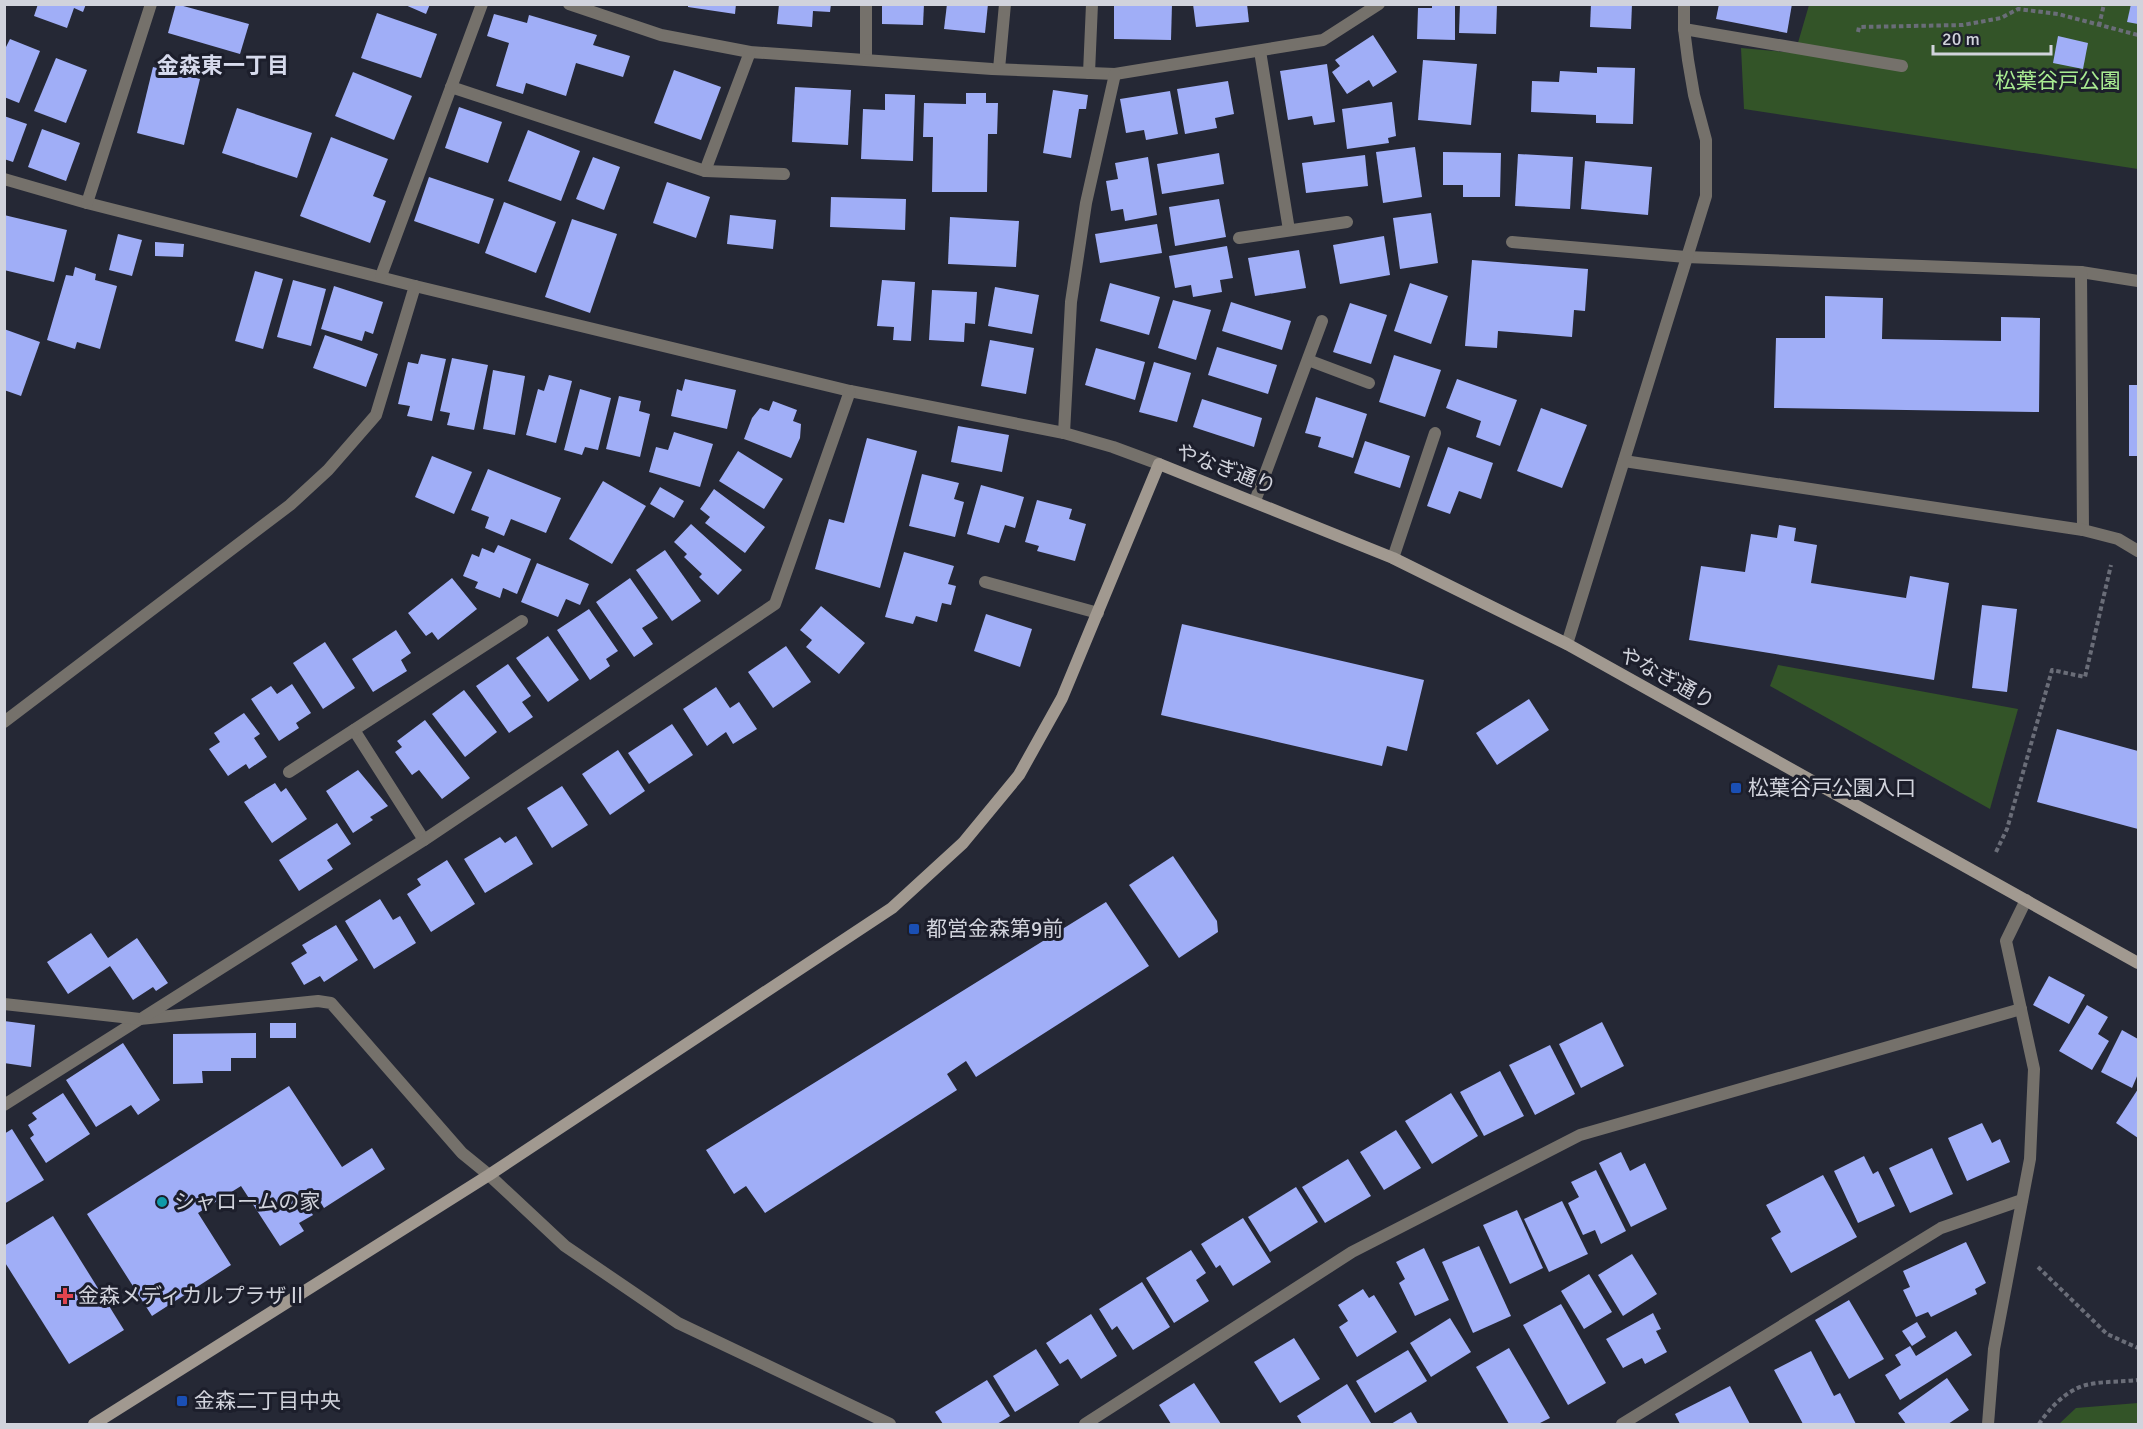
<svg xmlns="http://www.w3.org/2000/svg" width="2143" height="1429" viewBox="0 0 2143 1429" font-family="Signika,'Noto Sans JP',sans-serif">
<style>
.green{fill:#335428}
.building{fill:#a0aef7}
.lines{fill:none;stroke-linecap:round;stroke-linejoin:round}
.path{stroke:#6a6d78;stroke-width:4;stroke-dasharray:4.5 3;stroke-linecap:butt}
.lane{stroke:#75716b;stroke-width:12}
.street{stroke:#75716b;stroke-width:12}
.secondary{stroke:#a19990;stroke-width:12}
.transit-dot{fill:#1a4fb4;stroke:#1c1e2b;stroke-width:2}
.culture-dot{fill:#0f9aa8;stroke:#1c1e2b;stroke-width:2}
.health-dot{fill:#e0444e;stroke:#1c1e2b;stroke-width:2}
.labels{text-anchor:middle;stroke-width:6;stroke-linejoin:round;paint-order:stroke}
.park-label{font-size:21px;fill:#a9ec92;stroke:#1c1e2b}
.street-label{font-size:21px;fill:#d1d3dc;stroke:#1c1e2b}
.poi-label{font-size:21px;fill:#d1d3dc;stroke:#1c1e2b;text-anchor:start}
.neighbourhood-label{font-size:22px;font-weight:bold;fill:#d6daec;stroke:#1c1e2b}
</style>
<rect width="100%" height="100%" fill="#252835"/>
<!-- green -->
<g class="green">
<polygon points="1809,5 2138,5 2138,169 1744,109 1741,48 1795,53"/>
<polygon points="1778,665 2018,709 1990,809 1770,686"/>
<polygon points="2138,1403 2138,1424 2059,1424 2076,1408"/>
</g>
<!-- building -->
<g class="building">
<polygon points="38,4 86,4 83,12 74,8 67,28 34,16"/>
<polygon points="176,4 249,24 240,54 168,33"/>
<polygon points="403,4 430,4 426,14"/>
<polygon points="688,4 736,4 735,14 688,7"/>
<polygon points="779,4 831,4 830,12 813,11 812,27 777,24"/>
<polygon points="882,4 924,4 923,25 882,24"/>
<polygon points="947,4 988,4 985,33 944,29"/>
<polygon points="1114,4 1172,4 1171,40 1114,39"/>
<polygon points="1193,4 1247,4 1249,22 1196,27"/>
<polygon points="1432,4 1455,4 1455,40 1417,39 1418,8 1432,8"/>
<polygon points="1460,4 1497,4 1496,34 1459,33"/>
<polygon points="1591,4 1632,4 1631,29 1590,27"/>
<polygon points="1719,4 1792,4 1787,33 1716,19"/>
<polygon points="2131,4 2138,4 2138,24 2127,22"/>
<polygon points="377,13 437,34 421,78 361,58"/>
<polygon points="494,14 527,23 529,15 597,35 593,45 630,56 623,77 576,63 566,96 526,83 523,94 496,86 509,43 487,36"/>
<polygon points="1373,35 1397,72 1373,87 1369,80 1347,94 1332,72 1340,66 1335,60"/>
<polygon points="2058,36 2088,43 2083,69 2053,63"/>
<polygon points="10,39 40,51 19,103 4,97 4,51"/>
<polygon points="56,58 87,70 66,123 34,111"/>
<polygon points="1423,60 1477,64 1471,125 1418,120"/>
<polygon points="1327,64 1335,122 1314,125 1312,116 1288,120 1280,71"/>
<polygon points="153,67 200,79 184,145 137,133"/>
<polygon points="1597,67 1635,68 1633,124 1596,123 1596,115 1531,112 1532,81 1559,82 1560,71 1597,73"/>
<polygon points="674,70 721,87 701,140 654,123"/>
<polygon points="353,72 412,96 394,140 335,116"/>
<polygon points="1228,81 1234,114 1215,118 1217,128 1185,134 1177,89"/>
<polygon points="795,87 851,90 848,145 792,142"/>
<polygon points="1053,90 1088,95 1086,109 1079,109 1071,158 1043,153"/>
<polygon points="1170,91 1178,134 1146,140 1144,130 1126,133 1120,99"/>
<polygon points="966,93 986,93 986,103 998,103 997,134 988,134 987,192 932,192 933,137 923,137 924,103 966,104"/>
<polygon points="885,94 915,95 913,161 861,159 863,109 885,110"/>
<polygon points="1392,102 1396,136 1388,138 1389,143 1347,149 1342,109"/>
<polygon points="459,107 502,122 488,163 445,148"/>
<polygon points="237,108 312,133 297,178 222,153"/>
<polygon points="4,116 27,124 13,162 4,159"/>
<polygon points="42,129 80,143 66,181 28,167"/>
<polygon points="528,130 580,151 561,201 508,181"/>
<polygon points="331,137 388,159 373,196 386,201 370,243 300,216"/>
<polygon points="1415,147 1422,197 1383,203 1376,152"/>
<polygon points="1443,152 1501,153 1500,197 1463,197 1463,185 1443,185"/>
<polygon points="1219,153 1224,184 1162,194 1157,164"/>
<polygon points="1518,154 1573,157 1570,209 1515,206"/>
<polygon points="1365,155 1368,186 1306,193 1302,163"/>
<polygon points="593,157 620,167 604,210 576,199"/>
<polygon points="1148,157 1157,215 1125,221 1123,209 1111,211 1106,181 1118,179 1115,163"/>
<polygon points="1585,161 1652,167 1648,215 1581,209"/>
<polygon points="429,177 494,199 479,244 414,221"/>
<polygon points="667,182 710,197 696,238 653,223"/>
<polygon points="831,197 906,199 905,230 830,227"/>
<polygon points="1219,199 1226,237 1175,246 1169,207"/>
<polygon points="504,202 556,222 536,273 485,253"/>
<polygon points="1431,213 1438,263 1400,269 1393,218"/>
<polygon points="4,215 67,230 54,282 4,270"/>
<polygon points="730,215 776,220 773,249 727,244"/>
<polygon points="950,217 1019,221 1016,267 948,264"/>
<polygon points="572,219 617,234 590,313 545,297"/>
<polygon points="1157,224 1162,253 1100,263 1095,234"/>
<polygon points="118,234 142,240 132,276 109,270"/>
<polygon points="1384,236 1390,275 1340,284 1333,245"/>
<polygon points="155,242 184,244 183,257 155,256"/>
<polygon points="1227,246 1233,278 1220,280 1222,292 1193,297 1191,285 1175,288 1169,256"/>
<polygon points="1299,250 1306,288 1255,296 1248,258"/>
<polygon points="1472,260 1588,269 1585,311 1574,310 1572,337 1498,331 1497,348 1465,346"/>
<polygon points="75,267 96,274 95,280 117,286 100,349 77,342 75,349 47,340 66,275 73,276"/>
<polygon points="255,271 283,279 263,349 235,341"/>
<polygon points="293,280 326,289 311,346 277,337"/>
<polygon points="882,280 915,282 911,341 893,340 894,327 877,326"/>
<polygon points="1110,283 1160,297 1149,335 1100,321"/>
<polygon points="1410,283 1448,296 1431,344 1394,331"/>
<polygon points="334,286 383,302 373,334 365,331 362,341 321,329"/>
<polygon points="995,287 1039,295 1032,334 988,326"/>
<polygon points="932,290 977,292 975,324 965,323 964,342 929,340"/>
<polygon points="1825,296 1883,298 1882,339 2001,341 2001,317 2040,318 2039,412 1774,408 1776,338 1825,338"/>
<polygon points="1173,300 1211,310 1196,360 1158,348"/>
<polygon points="1231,302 1291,321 1282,350 1222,331"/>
<polygon points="1350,303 1387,315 1371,364 1333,352"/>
<polygon points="4,329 40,342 21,396 4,390"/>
<polygon points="325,335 378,354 366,387 313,368"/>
<polygon points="990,340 1034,348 1026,394 981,386"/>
<polygon points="1217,347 1277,365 1268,394 1208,375"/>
<polygon points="1096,348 1145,362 1135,400 1085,385"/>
<polygon points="421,354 446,359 432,421 407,416 410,406 398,404 408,362 418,364"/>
<polygon points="1394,355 1441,370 1425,417 1379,402"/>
<polygon points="452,358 488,365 474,430 447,425 450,413 440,411"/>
<polygon points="1154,362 1191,373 1177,422 1139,412"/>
<polygon points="493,370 525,376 515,435 483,429"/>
<polygon points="549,375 572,381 556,443 526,435 538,389 544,391"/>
<polygon points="685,379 736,390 727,429 671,416 677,389 682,391"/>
<polygon points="1457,379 1517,400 1500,446 1476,437 1481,421 1446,408"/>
<rect x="2129" y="385" width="9" height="71"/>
<polygon points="580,389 611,398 598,450 585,447 582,455 564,450"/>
<polygon points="619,396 641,401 639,411 650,414 640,457 606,449"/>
<polygon points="1316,397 1367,414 1353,458 1318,447 1321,437 1305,433"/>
<polygon points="1202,399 1262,418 1254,447 1193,427"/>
<polygon points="773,401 797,410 793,421 801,424 800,438 791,458 744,439 752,418 760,408 769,411"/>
<polygon points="1541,408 1587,425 1562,488 1517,471"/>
<polygon points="958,426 1009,435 1002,472 951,462"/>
<polygon points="674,432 713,444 700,487 649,472 656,447 668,450"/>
<polygon points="867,438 917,451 880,588 815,569 829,519 844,523"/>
<polygon points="1365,441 1410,456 1400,488 1354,473"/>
<polygon points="1448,447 1493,463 1481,499 1459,491 1450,514 1427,506"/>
<polygon points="738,451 783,479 764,509 719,481"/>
<polygon points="432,456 472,472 454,514 415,497"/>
<polygon points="488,469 561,498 546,533 511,519 504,536 485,528 489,517 471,510"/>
<polygon points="922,474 959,483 954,499 964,502 955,537 909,526"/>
<polygon points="603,481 646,506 612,564 569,539"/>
<polygon points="981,485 1024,497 1015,528 1005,525 999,543 967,534"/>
<polygon points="660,487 684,501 674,518 650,504"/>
<polygon points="714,489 765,527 745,553 705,523 710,517 700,509"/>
<polygon points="1037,500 1072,509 1069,519 1086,524 1075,561 1037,551 1039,546 1025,542"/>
<polygon points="691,524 742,570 718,595 699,577 702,574 684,557 687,554 674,542"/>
<polygon points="1779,525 1796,528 1794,541 1817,545 1811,583 1906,598 1910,576 1949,583 1934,680 1689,640 1701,566 1745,572 1751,534 1777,538"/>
<polygon points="498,545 531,559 517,594 503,588 500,598 475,588 478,582 463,576 472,554 479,557 482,548 494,553"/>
<polygon points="665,550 701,601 672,621 636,570"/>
<polygon points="904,552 954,566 948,584 956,586 951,605 942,603 937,622 916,616 913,624 885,617"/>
<polygon points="537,563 589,584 580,605 566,599 558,617 521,602"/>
<polygon points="452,578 477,609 438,640 432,632 426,636 408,613"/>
<polygon points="630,578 658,618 642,628 653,644 634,657 596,602"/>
<polygon points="1982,605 2017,609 2007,692 1972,688"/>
<polygon points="821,606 865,643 839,674 806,647 812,640 800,630"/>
<polygon points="589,609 618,651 606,659 610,666 590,680 557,630"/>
<polygon points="986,614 1032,629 1020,667 974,651"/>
<polygon points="1182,624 1424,680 1407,751 1387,746 1382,766 1161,715"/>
<polygon points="396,630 411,653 401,660 407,671 373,692 352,659"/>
<polygon points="548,636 579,680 548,702 516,658"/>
<polygon points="325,642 355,688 323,709 293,663"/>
<polygon points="786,646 811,682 773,708 748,672"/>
<polygon points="508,664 531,696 522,702 533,717 509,733 476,686"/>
<polygon points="292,684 311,713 296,723 299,728 279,741 251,699 271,686 277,694"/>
<polygon points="716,687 730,708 739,702 757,729 733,744 726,732 707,746 683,709"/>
<polygon points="464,690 497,732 465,757 432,714"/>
<polygon points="1529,699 1549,730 1497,765 1476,733"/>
<polygon points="244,713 260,734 254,738 267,757 249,769 246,764 228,776 209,749 220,742 214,733"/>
<polygon points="425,720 470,778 442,799 419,770 412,775 395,752 402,747 397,741"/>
<polygon points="672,724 693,755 649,784 628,753"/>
<polygon points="2057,729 2138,751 2138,829 2037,802"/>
<polygon points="618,750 645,791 610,815 582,774"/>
<polygon points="358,770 388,806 370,817 373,820 353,833 326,791"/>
<polygon points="275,783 281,792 286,788 307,819 272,843 244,802"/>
<polygon points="562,786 588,825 552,848 527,808"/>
<polygon points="337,823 351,844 327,860 333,869 299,891 279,860"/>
<polygon points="516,836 533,864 485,893 464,859 500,837 505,843"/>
<polygon points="1173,856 1217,921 1218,932 1179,958 1129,885"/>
<polygon points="447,860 475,904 431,932 407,894 421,885 417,879"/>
<polygon points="380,899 393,920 400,916 416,943 374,969 345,921"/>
<polygon points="1106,902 1149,966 976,1077 966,1061 947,1074 957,1090 765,1213 746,1186 734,1194 706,1150"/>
<polygon points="336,925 358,960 324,982 320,976 304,985 291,963 307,953 302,945"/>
<polygon points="91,933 108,958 137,938 168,983 156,991 153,987 133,1000 110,966 68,994 47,962"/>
<polygon points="2049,976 2085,995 2069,1024 2033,1005"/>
<polygon points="2087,1005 2108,1017 2098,1034 2109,1041 2092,1070 2059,1051"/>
<polygon points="4,1021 35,1025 31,1067 4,1063"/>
<polygon points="1602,1022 1624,1066 1581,1088 1559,1044"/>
<rect x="270" y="1023" width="26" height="15"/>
<polygon points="2122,1030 2138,1039 2138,1074 2132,1088 2101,1072"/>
<polygon points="256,1033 256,1058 231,1058 231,1071 202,1071 203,1083 173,1084 173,1034"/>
<polygon points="123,1043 160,1100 138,1115 131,1105 96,1127 66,1080"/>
<polygon points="1550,1045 1575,1094 1535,1115 1509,1065"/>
<polygon points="1500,1071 1524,1116 1484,1136 1460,1092"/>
<polygon points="289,1086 342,1167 372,1148 385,1169 324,1208 312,1188 300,1196 313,1215 299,1223 304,1231 280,1246 241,1186 198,1213 231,1265 152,1316 87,1214"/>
<polygon points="2138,1089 2138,1138 2116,1123"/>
<polygon points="63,1093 90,1134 46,1163 30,1138 34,1135 28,1125 37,1119 32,1113"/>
<polygon points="1451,1093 1478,1136 1432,1164 1405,1121"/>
<polygon points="1982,1123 1992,1143 2000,1139 2010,1162 1967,1181 1948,1138"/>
<polygon points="12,1129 44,1180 4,1204 4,1134"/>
<polygon points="1396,1130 1421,1168 1384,1190 1360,1152"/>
<polygon points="1932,1148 1953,1194 1910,1213 1889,1168"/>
<polygon points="1621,1152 1630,1171 1645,1163 1667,1209 1631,1227 1599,1163"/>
<polygon points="1864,1156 1873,1174 1878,1171 1895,1206 1858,1223 1834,1171"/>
<polygon points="1348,1159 1371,1196 1325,1223 1302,1187"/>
<polygon points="1596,1170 1626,1231 1601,1244 1595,1230 1583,1235 1568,1203 1579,1197 1571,1182"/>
<polygon points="1823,1175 1857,1237 1791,1273 1771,1238 1781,1232 1766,1205"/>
<polygon points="1296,1187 1318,1222 1270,1252 1248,1217"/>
<polygon points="1562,1201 1588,1254 1549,1272 1524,1219"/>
<polygon points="1517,1210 1543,1268 1510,1284 1483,1225"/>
<polygon points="53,1216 124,1330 69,1364 4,1261 4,1246"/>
<polygon points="1243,1218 1271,1262 1233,1286 1220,1265 1216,1268 1201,1244"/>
<polygon points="1966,1242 1986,1283 1975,1289 1977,1294 1931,1317 1928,1312 1916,1317 1903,1290 1910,1287 1903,1271"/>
<polygon points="1479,1246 1511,1316 1473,1333 1442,1262"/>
<polygon points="1424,1248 1449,1300 1415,1316 1399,1283 1405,1279 1396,1262"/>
<polygon points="1191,1250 1206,1273 1196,1280 1209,1301 1174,1323 1146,1278"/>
<polygon points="1632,1254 1657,1294 1623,1316 1598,1275"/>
<polygon points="1589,1274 1612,1312 1584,1329 1561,1291"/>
<polygon points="1142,1282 1170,1327 1133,1350 1117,1326 1112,1330 1099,1309"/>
<polygon points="1363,1289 1369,1298 1374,1295 1397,1332 1357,1357 1339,1327 1348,1321 1338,1305"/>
<polygon points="1849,1300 1884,1359 1849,1379 1815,1320"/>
<polygon points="1561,1304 1606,1383 1568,1405 1523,1325"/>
<polygon points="1653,1313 1661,1329 1656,1331 1667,1352 1645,1364 1642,1358 1623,1368 1606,1339"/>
<polygon points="1091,1314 1117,1356 1081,1379 1068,1359 1060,1364 1046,1343"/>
<polygon points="1450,1318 1471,1352 1431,1377 1410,1343"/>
<polygon points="1917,1322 1926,1337 1912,1346 1902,1331"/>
<polygon points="1956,1331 1972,1355 1900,1400 1885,1375 1901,1365 1895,1355 1910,1346 1916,1356"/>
<polygon points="1294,1338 1320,1379 1280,1403 1254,1362"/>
<polygon points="1509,1348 1550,1418 1538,1424 1509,1424 1476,1367"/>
<polygon points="1036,1349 1059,1385 1015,1412 993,1376"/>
<polygon points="1408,1350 1427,1381 1375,1413 1356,1381"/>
<polygon points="1811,1351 1834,1396 1840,1393 1856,1424 1803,1424 1774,1370"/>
<polygon points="1947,1378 1969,1410 1948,1424 1906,1424 1898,1413"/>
<polygon points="987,1380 1010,1416 997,1424 943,1424 935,1412"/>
<polygon points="1194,1383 1221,1424 1171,1424 1159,1405"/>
<polygon points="1347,1384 1371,1423 1302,1424 1297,1416"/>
<polygon points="1730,1386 1750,1424 1680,1424 1675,1414"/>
<polygon points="1411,1412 1418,1424 1391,1424"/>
</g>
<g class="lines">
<!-- path -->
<g class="path">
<polyline points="2099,26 2104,4"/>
<polyline points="1858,32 1859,27 1963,25 2001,18 2018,9 2058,14 2138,35"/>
<polyline points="1996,852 2007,829 2052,670 2085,677 2111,565"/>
<polyline points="2038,1267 2107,1334 2138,1348"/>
<path d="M2039 1424C2049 1409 2066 1390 2086 1385 2102 1381 2122 1382 2138 1380"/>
</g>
<!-- lane -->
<g class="lane">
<polyline points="866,4 866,60"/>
<polyline points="999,69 1005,4"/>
<polyline points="1089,73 1092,4"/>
<polyline points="1686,257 2081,272 2138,281"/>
<polyline points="2081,272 2083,530"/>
<polyline points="1624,461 2083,530 2118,539 2138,551"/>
<polyline points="4,1105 140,1019"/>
</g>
<!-- street -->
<g class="street">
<polyline points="569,4 661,35 750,52 992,69 1115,74 1323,40 1379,4"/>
<polyline points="1684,29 1902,66"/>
<polyline points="1260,51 1289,230"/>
<polyline points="451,87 705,171 784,174"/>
<polyline points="705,171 750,52"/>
<polyline points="4,179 87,203 415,286 850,391 1064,433 1113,447 1159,464"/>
<polyline points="87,203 151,4"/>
<polyline points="1239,238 1347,222"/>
<polyline points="1512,242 1686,257"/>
<polyline points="381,276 482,4"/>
<polyline points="1308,360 1369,383"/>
<polyline points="1064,433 1071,302 1086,203 1115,74"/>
<polyline points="1255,501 1322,321"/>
<polyline points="1393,558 1435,433"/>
<polyline points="985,582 1098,613"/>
<polyline points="1567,644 1706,196 1706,140 1694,95 1688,60 1684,29 1684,4"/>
<polyline points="4,722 290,505 328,470 376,415 415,286"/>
<polyline points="354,730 424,840"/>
<polyline points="289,772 522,621"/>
<polyline points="4,1004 140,1019 318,1001 331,1003 462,1153 489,1175 565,1246 678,1323 890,1424"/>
<polyline points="144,1017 424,840 775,604 850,391"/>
<polyline points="1085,1424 1352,1252 1580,1135 2021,1009"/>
<polyline points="1622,1424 1941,1228 2022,1200"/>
<polyline points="1988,1424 1994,1349 2030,1159 2034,1069 2006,941 2026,900"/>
</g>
<!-- secondary -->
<polyline class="secondary" points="94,1424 489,1175 892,908 963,843 1019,775 1062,698 1159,464 1393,558 1567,644 2138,963"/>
</g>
<!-- markers -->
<g class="transit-dot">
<rect x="1730" y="782" width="12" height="12" rx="3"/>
<rect x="908" y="923" width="12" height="12" rx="3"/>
<rect x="176" y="1395" width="12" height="12" rx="3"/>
</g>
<circle class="culture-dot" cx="162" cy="1202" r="6"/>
<path class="health-dot" d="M62 1287h6v6h6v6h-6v6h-6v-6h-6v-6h6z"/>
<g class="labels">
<!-- park labels -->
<g class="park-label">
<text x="2058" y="88">松葉谷戸公園</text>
</g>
<!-- street labels -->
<g class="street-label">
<text transform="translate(1226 469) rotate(21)" y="7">やなぎ通り</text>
<text transform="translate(1667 678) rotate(29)" y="7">やなぎ通り</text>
</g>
<!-- poi labels -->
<g class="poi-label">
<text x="1748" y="795">松葉谷戸公園入口</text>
<text x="926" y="936">都営金森第9前</text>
<text x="174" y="1209">シャロームの家</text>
<text x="78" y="1303">金森メディカルプラザⅡ</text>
<text x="194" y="1408">金森二丁目中央</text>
</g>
<!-- neighbourhood labels -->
<g class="neighbourhood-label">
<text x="223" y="73">金森東一丁目</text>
</g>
</g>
<!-- border -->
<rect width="2143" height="1429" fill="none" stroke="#d1d3dc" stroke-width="12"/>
<!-- scale -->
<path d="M1933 45v9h118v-9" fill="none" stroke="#d1d3dc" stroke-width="3"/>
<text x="1942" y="45" font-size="18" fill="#d1d3dc" stroke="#1c1e2b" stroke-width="4.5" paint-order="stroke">20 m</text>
</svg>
